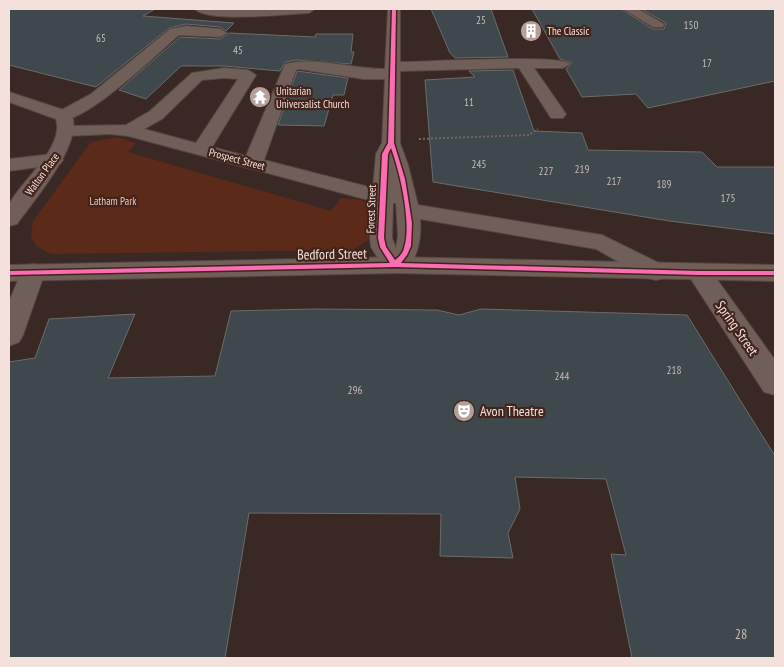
<svg xmlns="http://www.w3.org/2000/svg" width="784" height="667" viewBox="0 0 784 667" font-family="'PT Sans Narrow',sans-serif">
<style>
.green{fill:#5c2a19}
.building{fill:#3f484c;stroke:#6c6b6c}
.lines{fill:none;stroke-linecap:round;stroke-linejoin:round}
.minor-casing{stroke:#554642;stroke-width:2}
.major-casing{stroke:#554642;stroke-width:2}
.path{stroke:#756561;stroke-width:2;stroke-dasharray:2 2;stroke-linecap:butt}
.minor{fill:#705e58;fill-rule:evenodd}
.major{fill:#725e58;fill-rule:evenodd}
.cycleway-casing{stroke:#41241b;stroke-width:3}
.cycleway{fill:#f96db3;fill-rule:evenodd}
.labels{text-anchor:middle;stroke-width:4.5;stroke-linejoin:round;paint-order:stroke}
.number-label{font-size:11px;fill:#c8bbb7}
.far-poi-label{font-size:11px;fill:#f5e1db;stroke:#41241b;text-anchor:start}
.far-street-label{font-size:11px;fill:#f5e1db;stroke:#41241b}
.far-park-label{font-size:11px;fill:#f3c3b3;stroke:#41241b}
.street-label{font-size:14px;fill:#f5e1db;stroke:#41241b}
.poi-label{font-size:14px;fill:#f5e1db;stroke:#41241b;text-anchor:start}
.near-number-label{font-size:14px;fill:#c8bbb7}
</style>
<rect width="100%" height="100%" fill="#392823"/>
<!-- green -->
<polygon class="green" points="117,137 136,143 128,152 331,211 341,198 362,200 372,208 370,239 353,250 51,254 36,246 31,237 33,221 91,142"/>
<!-- building -->
<g class="building">
<polygon points="9,9 155,9 143,16 234,23 226,31 220,27 186,24 169,28 96,87 9,65"/>
<polygon points="431,9 491,9 508,57 455,58 450,53"/>
<polygon points="532,9 621,9 653,29 664,29 666,23 641,9 775,9 775,81 648,108 636,94 582,97 566,69 572,63 560,59"/>
<polygon points="229,33 315,37 316,34 353,34 351,52 354,52 351,64 296,60 285,62 280,71 224,66 181,66 146,99 119,90 180,37 220,39"/>
<polygon points="513,70 534,131 582,133 588,150 702,152 717,167 775,167 775,234 669,221 433,182 425,80 475,77 469,71"/>
<polygon points="297,71 348,78 344,95 333,95 324,126 278,125"/>
<polygon points="314,309 437,310 459,315 481,309 687,315 775,456 775,658 632,658 611,554 626,555 606,479 515,477 520,509 508,533 513,558 440,556 441,514 249,513 225,658 9,658 9,362 35,358 49,319 135,314 108,378 215,376 231,311"/>
</g>
<g class="lines">
<!-- minor casing -->
<g class="minor-casing">
<g id="minor">
<path d="M195 9H315L309 13C288 14 208 23 195 9Z"/>
<path d="M388 9H400V62C422 62 563 54 570 64L563 68H534L566 114 563 118H551L519 68 400 71V143L408 165 418 205 602 235 665 266 668 272 665 278 656 280 647 278 596 249 420 219C422 240 416 279 386 271L371 247 370 238 372 201 128 136 110 134 67 136 61 135 58 131 61 127 67 126 126 125 150 111 192 73 224 68 248 70 256 75 212 147 246 156 285 64C315 56 353 69 385 69ZM299 69 363 79H385L382 143 376 154 373 188 264 160 296 70ZM224 78 238 79 196 143 144 129 162 119 202 80ZM393 203H396L398 236 396 248 392 238Z"/>
<polygon points="623,9 638,9 664,24 663,27 653,27"/>
<path d="M186 26 220 29 227 33 220 37 179 35C158 53 83 126 58 120L55 116 58 112 91 94 170 29Z"/>
<polygon points="53,154 60,156 63,160 60,164 9,171 9,159"/>
<polygon points="33,264 42,266 45,272 23,335 19,342 9,346 9,302 24,266"/>
<polygon points="699,265 708,267 775,360 775,395 764,392 687,273 690,267"/>
</g>
</g>
<!-- major casing -->
<g class="major-casing">
<g id="major">
<path d="M9 92 70 112C88 139 33 201 17 224L9 226C9 220 7 208 10 203 22 180 65 147 56 119L9 102Z"/>
<polygon points="395,257 775,265 775,281 395,273 9,281 9,265"/>
</g>
</g>
<!-- path -->
<polyline class="path" points="419,139 529,135 538,129"/>
<!-- minor -->
<use href="#minor" class="minor"/>
<!-- major -->
<use href="#major" class="major"/>
<!-- cycleway casing -->
<g class="cycleway-casing">
<path id="cycleway" d="M392 9H396L394 143 405 179 412 223 411 246 407 255 401 263 699 271H775V275H699L395 267 9 275V271L390 263 380 247 378 238 382 154 388 143ZM391 148C400 172 412 224 404 248 403 253 399 257 395 260L386 247 384 238 388 154Z"/>
</g>
<!-- cycleway -->
<use href="#cycleway" class="cycleway"/>
</g>
<!-- icons -->
<defs>
<g id="building-disc" transform="scale(1.125)"><circle r="9.5" fill="#b3a09b" stroke="#41241b"/><path d="M-4-6H4V6H1V3H-1V6H-4ZM-2.5-4.3h1.7v1.8h-1.7ZM.8-4.3h1.7v1.8H.8ZM-2.5-1h1.7V.8h-1.7ZM.8-1h1.7V.8H.8Z" fill="#fff"/></g>
<g id="temple-disc" transform="scale(1.125)"><circle r="9.5" fill="#b3a09b" stroke="#41241b"/><path d="M0-6L5-2H3V0L6.5 2.5H4V6H1.5V3h-3V6H-4V2.5H-6.5L-3 0V-2H-5Z" fill="#fff"/></g>
<g id="theatre-disc" transform="scale(1.125)"><circle r="9.5" fill="#b3a09b" stroke="#41241b"/><path d="M-5-5.5Q0-4 5-5.5V0Q5 5 0 6Q-5 5-5 0ZM-3.3-2.5H-1v1.5H-3.3ZM1-2.5H3.3v1.5H1ZM-2.8 1Q0 5.5 2.8 1Z" fill="#fff"/></g>
</defs>
<g fill-rule="evenodd">
<use href="#building-disc" x="531" y="31"/>
<use href="#temple-disc" x="260" y="97"/>
<use href="#theatre-disc" x="464" y="411"/>
</g>
<g class="labels">
<!-- number labels -->
<g class="number-label">
<text x="481" y="24">25</text>
<text x="691" y="29">150</text>
<text x="101" y="42">65</text>
<text x="238" y="54">45</text>
<text x="707" y="67">17</text>
<text x="469" y="106">11</text>
<text x="479" y="168">245</text>
<text x="582" y="173">219</text>
<text x="546" y="175">227</text>
<text x="614" y="185">217</text>
<text x="664" y="188">189</text>
<text x="728" y="202">175</text>
<text x="674" y="374">218</text>
<text x="562" y="380">244</text>
<text x="355" y="394">296</text>
</g>
<!-- far-poi labels -->
<g class="far-poi-label">
<text x="547" y="35">The Classic</text>
<text x="276" y="95">Unitarian<tspan x="276" dy="13">Universalist Church</tspan></text>
</g>
<!-- far-street labels -->
<g class="far-street-label">
<text transform="translate(237 159) rotate(15)" y="4">Prospect Street</text>
<text transform="translate(42 174) rotate(-54)" y="4">Walton Place</text>
<text transform="translate(371 209) rotate(-88)" y="4">Forest Street</text>
</g>
<!-- far-park labels -->
<g class="far-park-label">
<text x="113" y="205">Latham Park</text>
</g>
<!-- street labels -->
<g class="street-label">
<text transform="translate(332 254) rotate(-1)" y="5">Bedford Street</text>
<text transform="translate(737 328) rotate(55)" y="5">Spring Street</text>
</g>
<!-- poi labels -->
<g class="poi-label">
<text x="480" y="416">Avon Theatre</text>
</g>
<!-- near-number labels -->
<g class="near-number-label">
<text x="741" y="639">28</text>
</g>
</g>
<!-- border -->
<rect width="784" height="667" fill="none" stroke="#f5e1db" stroke-width="20"/>
</svg>
